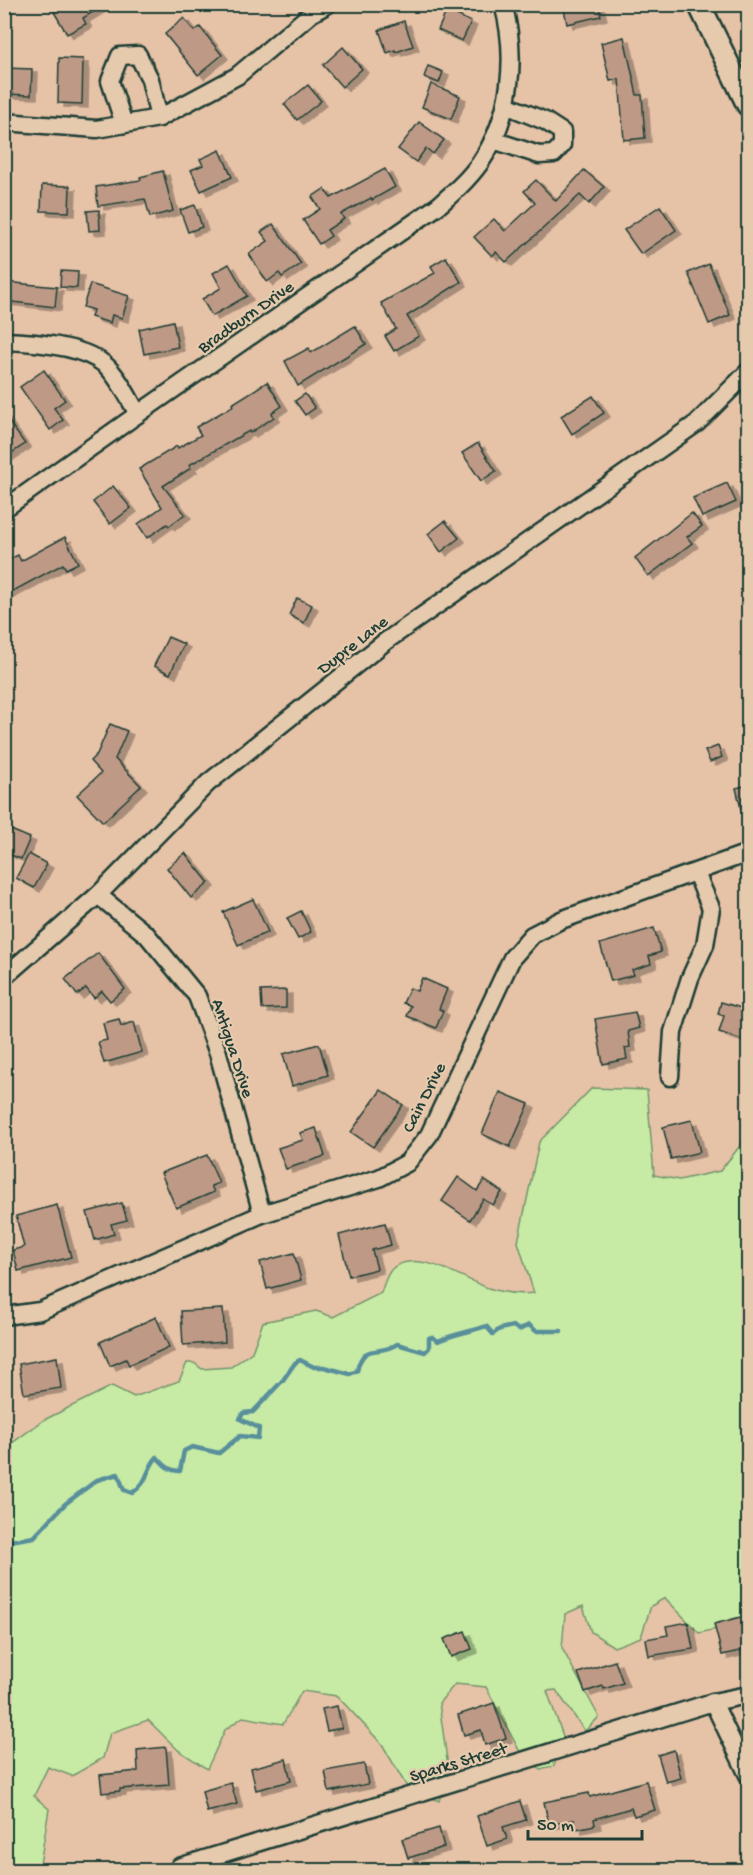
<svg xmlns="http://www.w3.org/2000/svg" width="753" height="1875" viewBox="0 0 753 1875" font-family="'Gochi Hand',sans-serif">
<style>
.green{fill:#c7eba4;stroke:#73946c;stroke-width:1.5}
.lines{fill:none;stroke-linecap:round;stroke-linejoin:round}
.stream{stroke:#598f9b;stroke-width:4.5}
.building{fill:#be9a86;stroke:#1f3d34;stroke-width:1.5;filter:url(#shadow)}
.minor-casing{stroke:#1f3d34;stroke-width:21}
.major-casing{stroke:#1f3d34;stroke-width:26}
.minor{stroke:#e6caad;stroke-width:16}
.major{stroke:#e6caad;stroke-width:21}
.labels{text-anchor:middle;stroke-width:4.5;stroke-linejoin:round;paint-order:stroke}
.street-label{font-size:18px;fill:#1f3d34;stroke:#e6caad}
</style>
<defs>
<filter id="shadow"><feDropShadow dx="6" dy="4" stdDeviation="0" flood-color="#0004"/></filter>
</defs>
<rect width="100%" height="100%" fill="#e6c2a7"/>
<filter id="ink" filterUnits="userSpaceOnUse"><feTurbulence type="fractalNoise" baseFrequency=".0167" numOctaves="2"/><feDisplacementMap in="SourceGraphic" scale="12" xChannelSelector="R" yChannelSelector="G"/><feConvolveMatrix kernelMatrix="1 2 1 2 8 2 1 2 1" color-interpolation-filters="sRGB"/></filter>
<g filter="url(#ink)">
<!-- green -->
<path class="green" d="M592 1088 647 1090 654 1175 679 1180 720 1171 748 1136V1622L699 1633 665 1598 651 1606 641 1637 614 1647 591 1632 583 1606 565 1614 562 1648 599 1717 585 1731 556 1690 547 1691 563 1736 554 1766 541 1770 520 1752 486 1687 455 1684 439 1703 448 1767 439 1801 407 1787 382 1744 337 1696 302 1691 283 1724 243 1717 225 1730 207 1769 178 1750 148 1720 110 1733 103 1758 72 1776 48 1767 34 1796 49 1809 39 1870H5L4 1449 44 1420 112 1386 134 1397 179 1381 187 1363H194L202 1369 231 1367 252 1352 263 1322 316 1311 333 1317 381 1293C384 1285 386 1274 393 1268 418 1248 463 1279 488 1288 504 1293 517 1295 534 1293L518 1242 539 1142Z"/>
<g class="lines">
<!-- stream -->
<path class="stream" d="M4 1542 34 1537 65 1504 97 1480 118 1474 124 1490 132 1493C149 1482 145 1471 157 1457 164 1465 169 1471 180 1471L184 1451 192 1447 219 1453 240 1436 258 1438 259 1428 240 1419 243 1413 253 1412 283 1380 295 1363 300 1360 314 1367H324L350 1374 357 1371C363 1341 379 1357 397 1344L425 1352 429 1348V1338L432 1337 438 1341C454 1334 470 1332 486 1326L493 1334 500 1329 513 1326 519 1330 529 1325 536 1331H561"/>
</g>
<!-- building -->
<g class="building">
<polygon points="66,4 106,4 83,18 86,24 67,34 54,12"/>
<polygon points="563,4 598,4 601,16 567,24"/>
<polygon points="447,10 471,22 462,41 438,30"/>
<polygon points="184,18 194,31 200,27 222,55 198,75 165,34"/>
<polygon points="404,21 413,46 396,52 395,50 387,53 379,30"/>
<polygon points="624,37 637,95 642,95 645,138 624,140 619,79 610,81 601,43"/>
<polygon points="343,47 362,69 342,87 323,65"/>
<polygon points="59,58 83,59 82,104 58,103"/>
<polygon points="428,66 443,72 439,83 424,77"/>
<polygon points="4,68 32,69 31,95 4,94"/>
<polygon points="431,84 460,96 451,119 422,107"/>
<polygon points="308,85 321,101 297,120 284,104"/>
<polygon points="419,122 444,140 433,154 426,148 416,162 398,149"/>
<polygon points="220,150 232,177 201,191 191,170 203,165 200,159"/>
<polygon points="385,169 395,187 372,200 371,198 341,214 344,219 327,230 331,236 319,244 303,220 320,209 312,197 324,189 331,198"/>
<polygon points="584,170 604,187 589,204 580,195 506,262 496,252 492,256 474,237 494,219 505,231 535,203 524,191 536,180 556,201"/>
<polygon points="163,171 173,211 150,217 145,199 98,206 96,187 141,180 140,177"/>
<polygon points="42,185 70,186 69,212 41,211"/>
<polygon points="195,205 202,227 188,232 180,210"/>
<polygon points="660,206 676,230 641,254 624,230"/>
<polygon points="99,210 100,230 89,231 87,211"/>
<polygon points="273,224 301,264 282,277 279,273 267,282 249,254 268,241 261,232"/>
<polygon points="446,257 461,282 407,316 419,336 394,351 385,336 396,329 381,303 435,273 431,266"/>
<polygon points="229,264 247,296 212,316 202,299 221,288 213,273"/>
<polygon points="709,264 730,315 709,324 688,273"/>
<polygon points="61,271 78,272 77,288 60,287"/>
<polygon points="4,282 57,287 55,307 4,301"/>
<polygon points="90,284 129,296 122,318 112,315 110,323 91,317 93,310 83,307"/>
<polygon points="173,321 178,347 144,354 139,329"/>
<polygon points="355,326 366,344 298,386 285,361 309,348 311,353"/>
<polygon points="44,370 65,400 54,408 63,420 50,430 20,387"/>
<polygon points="267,382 282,406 272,413 274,417 250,433 249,431 189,465 191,468 163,486 185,514 169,526 167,524 147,538 138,524 162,507 139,469 177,446 178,448 201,435 196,427 233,406 232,404"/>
<polygon points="305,394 315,408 305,415 295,401"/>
<polygon points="593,396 604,413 572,434 561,416"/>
<polygon points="4,415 25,444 4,458"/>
<polygon points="478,443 496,471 481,481 462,453"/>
<polygon points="727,483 736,502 702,517 693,498"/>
<polygon points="113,486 131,508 110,524 93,502"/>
<polygon points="692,513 702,526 687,537 692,543 648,576 635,558"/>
<polygon points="445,521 459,538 441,552 428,534"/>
<polygon points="65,537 78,563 66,569 63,564 4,596 4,562 18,555 21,561"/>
<polygon points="297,598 312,605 304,623 289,615"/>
<polygon points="168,637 184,644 170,674 154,666"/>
<polygon points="110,724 127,731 115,759 141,786 103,822 77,795 101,773 90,761 97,754"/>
<polygon points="718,746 722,757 710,762 705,751"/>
<polygon points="748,785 748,820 744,821 736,788"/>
<polygon points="4,827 30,838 21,859 4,852"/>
<polygon points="185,853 209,883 191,898 167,868"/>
<polygon points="29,854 47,864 34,888 16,878"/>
<polygon points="253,899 268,932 238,945 223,912"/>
<polygon points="301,911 311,932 298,939 287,918"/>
<polygon points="654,928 661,952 649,956 651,964 632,970 634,975 611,981 600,944"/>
<polygon points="98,953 125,989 110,1001 102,991 94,998 86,988 77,995 65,979"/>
<polygon points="422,978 447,989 439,1009 443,1011 436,1028 407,1016 411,1006 403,1003 410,988 417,991"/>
<polygon points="286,990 286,1008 262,1009 261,991"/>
<polygon points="721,1002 748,1010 748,1042 719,1032 724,1016 718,1014"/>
<polygon points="635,1012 639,1028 628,1031 630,1047 625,1048 627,1059 603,1064 595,1019"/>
<polygon points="119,1019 121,1026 134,1022 142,1052 104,1063 98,1042 107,1040 103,1023"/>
<polygon points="319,1044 328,1075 292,1086 283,1054"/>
<polygon points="381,1090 403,1105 373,1147 351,1132"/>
<polygon points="500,1092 529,1104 510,1147 482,1134"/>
<polygon points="692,1120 700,1152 671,1159 663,1127"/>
<polygon points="316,1128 325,1156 286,1169 278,1148 303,1140 300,1133"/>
<polygon points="207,1155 219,1183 211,1186 214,1192 176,1208 161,1173"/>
<polygon points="458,1177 477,1191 484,1180 502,1192 493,1205 483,1199 470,1220 442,1201"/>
<polygon points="122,1203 127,1220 111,1224 114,1234 95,1240 87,1212"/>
<polygon points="57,1205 71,1257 18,1271 13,1250 24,1247 16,1216"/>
<polygon points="385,1223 391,1245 372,1250 377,1269 349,1276 339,1235"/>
<polygon points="294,1253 301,1280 267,1289 260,1262"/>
<polygon points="223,1309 225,1342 183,1345 181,1311"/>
<polygon points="156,1317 169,1347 129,1365 126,1359 110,1366 100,1342"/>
<polygon points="57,1357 61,1388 24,1394 19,1364"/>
<polygon points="748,1615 748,1649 722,1655 714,1624"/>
<polygon points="688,1622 693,1649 649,1656 646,1639 668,1635 666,1626"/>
<polygon points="465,1631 472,1649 451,1657 444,1639"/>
<polygon points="615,1661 623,1683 604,1689 603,1686 585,1692 578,1673"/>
<polygon points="494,1703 506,1738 485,1745 481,1730 464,1735 458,1715"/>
<polygon points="337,1706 342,1728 327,1731 322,1709"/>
<polygon points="166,1747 169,1785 120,1789 120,1791 102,1793 100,1775 138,1771 137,1750"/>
<polygon points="674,1750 681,1778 666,1782 658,1755"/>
<polygon points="286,1759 291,1781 256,1790 251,1768"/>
<polygon points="364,1764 368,1784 329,1792 325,1771"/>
<polygon points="646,1781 655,1810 634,1816 631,1808 594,1819 595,1825 576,1829 574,1820 549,1825 544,1802 589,1793 590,1797"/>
<polygon points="231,1783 237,1804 207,1812 202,1791"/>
<polygon points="520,1801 526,1820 503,1827 507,1839 487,1846 477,1816"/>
<polygon points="439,1828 444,1847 408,1858 402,1839"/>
</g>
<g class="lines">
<!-- minor casing -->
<g class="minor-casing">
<g id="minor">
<polyline points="4,122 97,129 159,118 237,76 312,13 328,4"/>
<polyline points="124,124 110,81 120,56 138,55 150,79 159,118"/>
<polyline points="493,140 539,155 554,154 562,145 562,132 545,121 506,105"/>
<path d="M4 341C33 342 81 345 104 364 117 374 129 399 138 414"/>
<path d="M4 509 138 414 438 206C453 193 468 180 480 163 511 118 518 57 503 4"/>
<polyline points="98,895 147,935 197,996 218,1053 262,1214"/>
<polyline points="4,977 98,895 208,783 386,641 697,423 748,372"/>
<polyline points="670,1077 673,1032 690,978 705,945 711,908 696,873"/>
<polyline points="4,1316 40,1311 262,1214 379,1178 407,1163 429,1135 512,958 532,935 561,920 748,853"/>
<polyline points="713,1702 748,1775"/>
<polyline points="179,1867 713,1702 748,1695"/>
</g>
</g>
<!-- major casing -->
<g class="major-casing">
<polyline id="major" points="699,4 748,105"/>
</g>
<!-- minor -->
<use href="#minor" class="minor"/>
<!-- major -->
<use href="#major" class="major"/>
</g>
</g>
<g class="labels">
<!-- street labels -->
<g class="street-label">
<text transform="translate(245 316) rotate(-35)" y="6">Bradburn Drive</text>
<text transform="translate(352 644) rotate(-38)" y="6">Dupre Lane</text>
<text transform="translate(234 1048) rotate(72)" y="6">Antigua Drive</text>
<text transform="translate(423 1097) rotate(-63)" y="6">Cain Drive</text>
<text transform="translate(458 1761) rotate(-17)" y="6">Sparks Street</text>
</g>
</g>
<!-- margin -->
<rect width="753" height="1875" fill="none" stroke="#e6caad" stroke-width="24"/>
<rect x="12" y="12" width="729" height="1851" fill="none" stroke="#1f3d34" stroke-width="2" filter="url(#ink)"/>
<!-- scale -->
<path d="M528 1830v9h114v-9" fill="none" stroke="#1f3d34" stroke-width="3"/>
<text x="537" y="1830" font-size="18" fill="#1f3d34" stroke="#e6caad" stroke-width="4.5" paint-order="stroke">50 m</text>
</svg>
